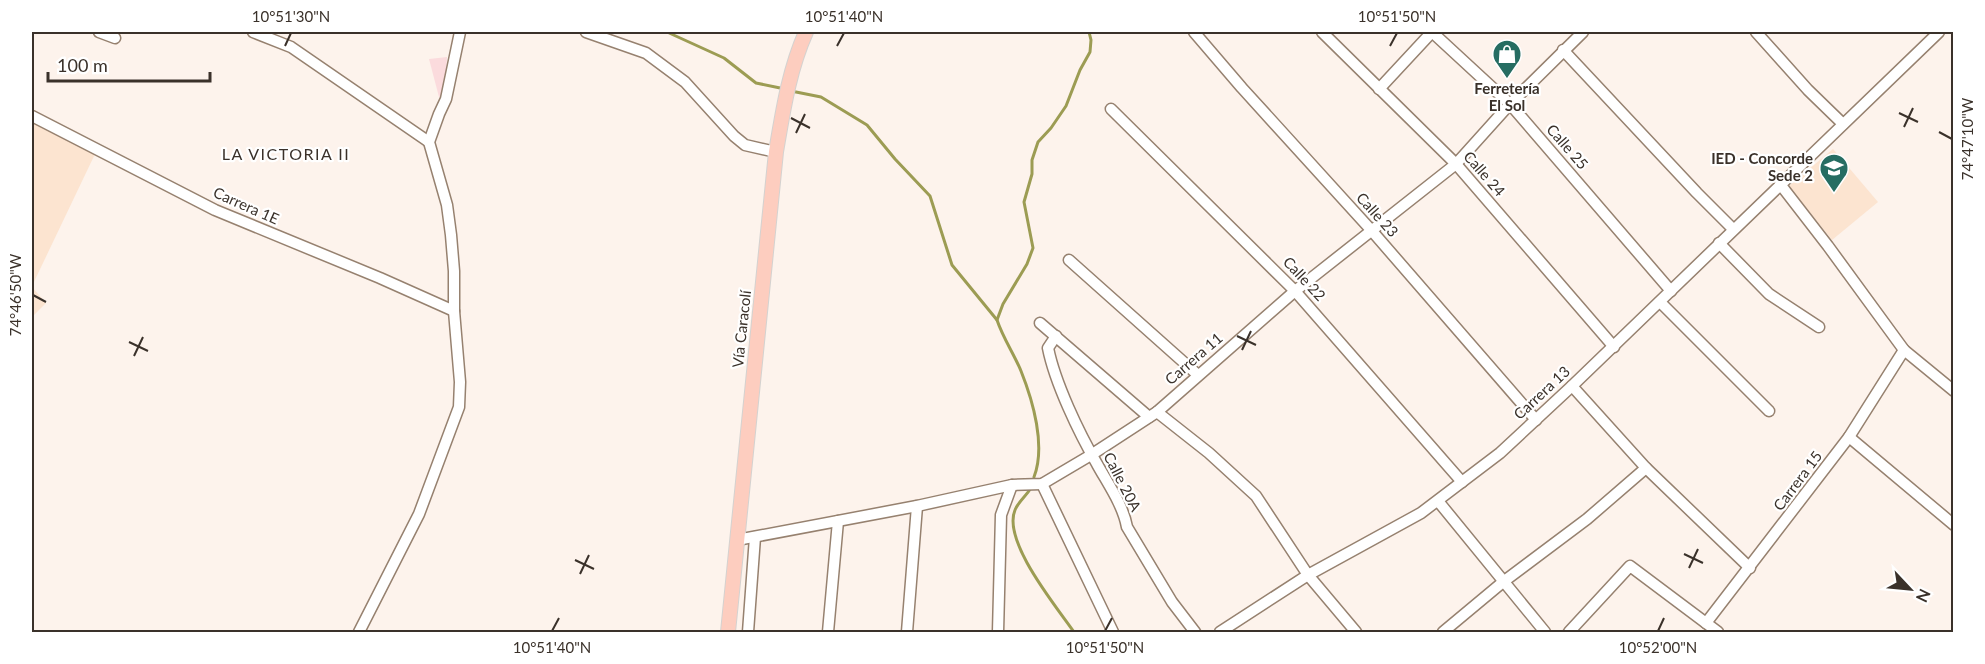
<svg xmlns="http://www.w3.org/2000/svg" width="1985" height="664" viewBox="0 0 1985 664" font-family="Lato,sans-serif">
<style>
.built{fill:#fce4d0}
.green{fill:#fbdbdd}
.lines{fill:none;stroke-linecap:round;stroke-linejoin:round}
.stream{stroke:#9c9c53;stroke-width:3}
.minor-casing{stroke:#96816f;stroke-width:13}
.major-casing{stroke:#d4d2d0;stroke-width:16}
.minor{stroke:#fff;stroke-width:10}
.major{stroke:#fdcdbf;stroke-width:14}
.ticks{fill:none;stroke:#3a312a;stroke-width:2}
.labels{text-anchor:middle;stroke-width:4.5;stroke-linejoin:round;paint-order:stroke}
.poi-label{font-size:15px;font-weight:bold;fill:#3a312a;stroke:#fff}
.street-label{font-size:15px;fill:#3a312a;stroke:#fff}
.neighbourhood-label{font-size:16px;letter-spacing:1.5px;fill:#3a312a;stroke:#fff}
.neatline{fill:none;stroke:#3a312a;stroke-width:2}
.ticks-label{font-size:15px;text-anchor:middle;fill:#3a312a}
</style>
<rect width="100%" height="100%" fill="#fdf3ec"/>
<!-- built -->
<g class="built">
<polygon points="32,122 95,154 32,286"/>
<polygon points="1833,149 1878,202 1832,240 1789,186"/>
<polygon points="32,287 46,303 32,317"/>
</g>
<!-- green -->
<polygon class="green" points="447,57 445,96 439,97 429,59"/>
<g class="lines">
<!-- stream -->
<g class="stream">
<polyline points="667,32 724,58 756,83 785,89"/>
<polyline points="791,91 821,97 867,125 895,159 930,196 952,265 997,320"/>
<path d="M1034 477C1046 446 1033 401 1021 371 1014 354 1003 338 997 320L1003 304 1027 264 1033 248 1024 202 1032 174V160L1038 142 1051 128 1066 106 1080 70 1090 52 1091 40 1089 32"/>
<path d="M1031 488C1026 496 1018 502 1015 510 1002 541 1056 606 1074 632"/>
</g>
<!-- minor casing -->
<g class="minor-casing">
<g id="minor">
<polyline points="99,32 115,38"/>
<polyline points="253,32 291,47 429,142"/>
<polyline points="586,32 646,53 685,82 734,136 745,145 776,152"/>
<polyline points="1194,32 1242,88 1372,231 1536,420"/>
<polyline points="1322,32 1456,164 1614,347"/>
<polyline points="1432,32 1510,104 1671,291"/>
<polyline points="1756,32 1808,90 1843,124"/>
<polyline points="1563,50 1697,193 1733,229"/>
<polyline points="1379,89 1432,32"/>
<polyline points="1111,109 1295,291 1462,482"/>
<polyline points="32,116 215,210 380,278 454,311"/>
<polyline points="1780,184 1828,246 1904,350 1954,391"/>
<polyline points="1719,243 1769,294 1819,327"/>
<polyline points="1069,260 1198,375"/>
<polyline points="1660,302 1769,411"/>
<polyline points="1040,323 1149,417"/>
<path d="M1056 336 1048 348C1055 383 1079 433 1097 464 1108 484 1123 505 1127 527L1172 602 1195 632"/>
<polyline points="1572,386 1646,468 1750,568"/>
<polyline points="1157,412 1209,453 1256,496 1308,575 1356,632"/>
<polyline points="1849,437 1954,525"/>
<polyline points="1042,484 1113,632"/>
<polyline points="1438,501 1545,632"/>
<polyline points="737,540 917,506 1012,485 1042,484 1091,455 1157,412 1295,291 1456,164 1510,104 1583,32"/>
<polyline points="1706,623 1849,437 1904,350"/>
<polyline points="359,632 419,514 459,407 460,382 454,311 454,271 451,235 447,205 429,142 439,114 446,99 460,32"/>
<polyline points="748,632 755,537"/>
<polyline points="828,632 838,521"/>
<polyline points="907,632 917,506"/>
<polyline points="998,632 1001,515 1012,485"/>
<polyline points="1220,632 1308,575 1421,513 1500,453 1572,386 1939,32"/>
<polyline points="1443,632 1503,582 1587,519 1646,468"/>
<polyline points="1569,632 1630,566 1718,632"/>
</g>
</g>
<!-- major casing -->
<g class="major-casing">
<path id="major" d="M728 632 776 152C783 111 789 70 806 32"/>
</g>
<!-- minor -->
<use href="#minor" class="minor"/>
<!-- major -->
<use href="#major" class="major"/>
</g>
<!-- ticks -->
<path class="ticks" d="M285 46 291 33M837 46 844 33M1390 46 1397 33M1899 113 1918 122M791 118 810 128M1904 127 1913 108M1939 132 1952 139M796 133 805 114M33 295 46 302M1237 336 1256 345M129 342 148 351M1242 350 1251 331M134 356 143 337M1684 554 1703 563M575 560 594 569M1689 568 1698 549M580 574 589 555M552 631 559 618M1105 631 1112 618M1658 631 1664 618"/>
<!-- icons -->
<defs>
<g id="shop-pin" transform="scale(1.5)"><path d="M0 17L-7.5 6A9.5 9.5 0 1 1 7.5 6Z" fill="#266d62" stroke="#fff"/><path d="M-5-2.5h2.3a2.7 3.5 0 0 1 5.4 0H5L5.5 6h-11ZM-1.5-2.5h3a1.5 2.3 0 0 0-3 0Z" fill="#fff"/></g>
<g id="school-pin" transform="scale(1.5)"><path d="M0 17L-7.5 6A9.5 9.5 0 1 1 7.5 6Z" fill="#266d62" stroke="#fff"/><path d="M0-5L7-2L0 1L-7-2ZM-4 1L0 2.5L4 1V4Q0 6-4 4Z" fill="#fff"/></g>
</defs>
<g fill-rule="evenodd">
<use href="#shop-pin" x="1507" y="54"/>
<use href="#school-pin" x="1834" y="168"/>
</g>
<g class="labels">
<!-- poi labels -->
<g class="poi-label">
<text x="1507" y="94">Ferretería<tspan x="1507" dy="17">El Sol</tspan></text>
<text x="1813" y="164" text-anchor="end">IED - Concorde<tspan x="1813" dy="17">Sede 2</tspan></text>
</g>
<!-- street labels -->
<g class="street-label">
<text transform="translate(1567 147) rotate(49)" y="5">Calle 25</text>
<text transform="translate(1484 174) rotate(49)" y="5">Calle 24</text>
<text transform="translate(246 206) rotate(24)" y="5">Carrera 1E</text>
<text transform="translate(1377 215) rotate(48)" y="5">Calle 23</text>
<text transform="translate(1304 279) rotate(47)" y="5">Calle 22</text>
<text transform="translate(742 329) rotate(-84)" y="5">Vía Caracolí</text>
<text transform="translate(1194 359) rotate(-41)" y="5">Carrera 11</text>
<text transform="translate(1542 393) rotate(-43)" y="5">Carrera 13</text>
<text transform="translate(1798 481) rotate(-53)" y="5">Carrera 15</text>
<text transform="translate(1122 482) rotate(63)" y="5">Calle 20A</text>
</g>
<!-- neighbourhood labels -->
<g class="neighbourhood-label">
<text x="286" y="160">LA VICTORIA II</text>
</g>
</g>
<!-- border -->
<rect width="1985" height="664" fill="none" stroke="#ffffff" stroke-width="66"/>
<!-- north arrow -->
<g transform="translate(1910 589) rotate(116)" stroke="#ffffff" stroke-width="4.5" paint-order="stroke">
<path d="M0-4.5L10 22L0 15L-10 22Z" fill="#3a312a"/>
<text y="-9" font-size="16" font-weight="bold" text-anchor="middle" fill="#3a312a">N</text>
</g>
<!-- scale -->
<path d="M48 72v9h162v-9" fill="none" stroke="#3a312a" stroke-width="3"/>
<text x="57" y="72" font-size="18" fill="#3a312a" stroke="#ffffff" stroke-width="4.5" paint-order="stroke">100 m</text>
<rect x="33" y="33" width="1919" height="598" class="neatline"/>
<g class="ticks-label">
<text x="291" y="22">10°51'30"N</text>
<text x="844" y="22">10°51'40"N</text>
<text x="1397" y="22">10°51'50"N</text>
<text transform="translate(1968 139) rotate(-90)" y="5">74°47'10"W</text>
<text transform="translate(16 295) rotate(-90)" y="5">74°46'50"W</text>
<text x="552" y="653">10°51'40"N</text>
<text x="1105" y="653">10°51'50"N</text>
<text x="1658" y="653">10°52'00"N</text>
</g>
</svg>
